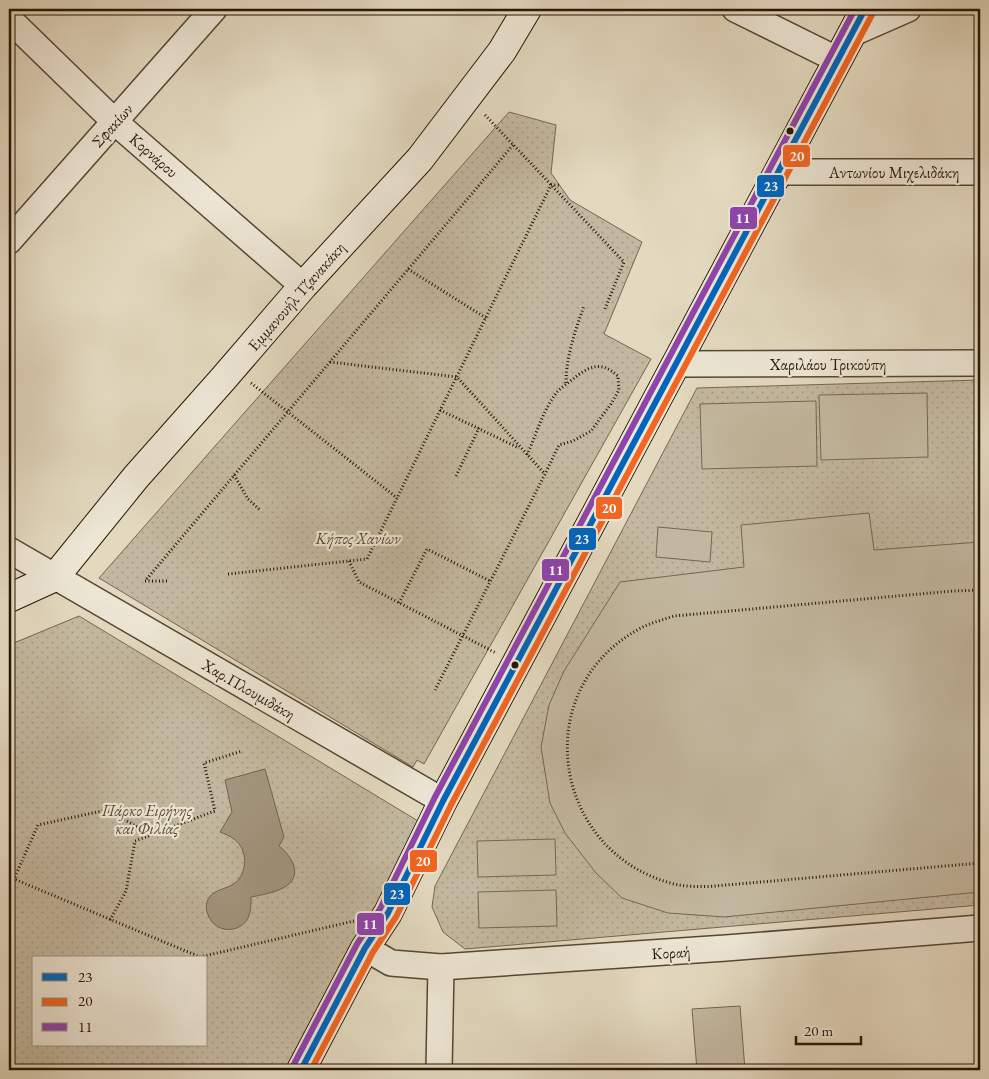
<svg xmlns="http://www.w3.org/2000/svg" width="989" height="1079" viewBox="0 0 989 1079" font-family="'EB Garamond',serif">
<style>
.park{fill:url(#park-dots);stroke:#756652;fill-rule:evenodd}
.garden{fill:#c3b89f;stroke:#756652}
.water{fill:#a3967f;stroke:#71624e}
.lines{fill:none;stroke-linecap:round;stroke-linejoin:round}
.street-casing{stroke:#564633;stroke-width:28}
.secondary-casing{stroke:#271504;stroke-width:30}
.path{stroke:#271504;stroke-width:3;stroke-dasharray:1 2.5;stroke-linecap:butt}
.street{stroke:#ede6d5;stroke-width:25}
.secondary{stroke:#ede6d5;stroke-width:28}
.bus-1-casing{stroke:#ede6d5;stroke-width:10}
.bus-2-casing{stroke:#ede6d5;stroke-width:10}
.bus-3-casing{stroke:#ede6d5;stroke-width:10}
.bus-1{stroke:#0065bd;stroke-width:6}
.bus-2{stroke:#f26522;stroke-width:6}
.bus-3{stroke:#8e44ad;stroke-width:6}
.bus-dot{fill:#271504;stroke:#ede6d5;stroke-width:2}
.labels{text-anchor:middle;stroke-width:4.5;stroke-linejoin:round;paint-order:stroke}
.street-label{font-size:16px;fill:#271504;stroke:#ede6d5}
.park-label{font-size:16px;font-style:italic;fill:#564632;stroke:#ede6d5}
.line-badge{stroke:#ede6d5;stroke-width:2}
.badge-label{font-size:14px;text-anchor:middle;font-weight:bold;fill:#fff}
</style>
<defs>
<pattern id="park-dots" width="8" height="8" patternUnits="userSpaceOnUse" patternTransform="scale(1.25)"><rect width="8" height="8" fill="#c3b89f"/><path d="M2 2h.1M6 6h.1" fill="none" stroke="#a89d87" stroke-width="1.8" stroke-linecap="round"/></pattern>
</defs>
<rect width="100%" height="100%" fill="#e3d9bf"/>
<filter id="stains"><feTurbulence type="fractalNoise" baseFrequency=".004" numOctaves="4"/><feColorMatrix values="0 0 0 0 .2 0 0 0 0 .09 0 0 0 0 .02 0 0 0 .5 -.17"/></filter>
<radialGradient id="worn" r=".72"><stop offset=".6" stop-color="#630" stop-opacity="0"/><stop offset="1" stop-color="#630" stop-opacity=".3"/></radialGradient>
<!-- park -->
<g class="park">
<polygon points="509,112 556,125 551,173 570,200 642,242 604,334 651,359 424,764 417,760 413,767 99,578"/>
<polygon points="980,380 980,905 465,949 443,932 432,907 435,886 697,388"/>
<path d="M79 616 423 824 292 1070H9V645ZM34 958H206V1045H34Z"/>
</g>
<!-- garden -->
<g class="garden">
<polygon points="927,393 928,457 821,460 819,395"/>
<polygon points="816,401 817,466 702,469 700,404"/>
<polygon points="869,513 874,550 980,542 980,892 724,917 668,913 622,898 596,873 565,833 550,803 541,747 549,705 564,671 620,582 744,567 741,525"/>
<polygon points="658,527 712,532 710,562 656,557"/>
<polygon points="555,839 556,875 478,877 477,841"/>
<polygon points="556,890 557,926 479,928 478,892"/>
<polygon points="740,1006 745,1070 697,1070 692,1009"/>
</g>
<!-- water -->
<path class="water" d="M265 769 284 837 279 846C293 857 304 877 283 888 273 893 261 895 251 897 251 905 251 913 247 920 237 934 216 932 209 917 206 911 205 903 209 898 214 889 228 889 235 883 248 872 248 849 234 839 230 836 225 834 220 832L232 812 225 780Z"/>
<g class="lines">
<!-- street casing -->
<g class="street-casing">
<g id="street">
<polyline points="735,9 838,60"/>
<polyline points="9,19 115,122 303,286"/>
<polyline points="851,34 908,9"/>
<polyline points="778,172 980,172"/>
<polyline points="9,241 214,9"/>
<polyline points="675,364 980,363"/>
<polyline points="9,550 443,801"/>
<polyline points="365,948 391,963 441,967 726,948 980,928"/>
<polyline points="439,1070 441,967"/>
</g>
</g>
<!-- secondary casing -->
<g class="secondary-casing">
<g id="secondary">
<polyline points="9,598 55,577 136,477 223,379 303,286 420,159 502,51 527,9"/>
<polyline points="301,1070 365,948 388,913 443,801 865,9"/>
</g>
</g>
<!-- path -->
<g class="path">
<polyline points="485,115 624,262 604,311"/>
<polyline points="408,269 486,318"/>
<polyline points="330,362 457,377 545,474 435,690"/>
<polyline points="251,383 397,498"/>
<path d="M566 383C566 357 575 331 584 306"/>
<polyline points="440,410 519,448"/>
<path d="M527 455C536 435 543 410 557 392 563 386 571 381 578 375 594 364 603 363 618 376L619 390 611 404 591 431 573 441 559 445 545 474"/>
<polyline points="234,475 248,499 261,511"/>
<polyline points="456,476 479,428"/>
<polyline points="349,561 359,582 496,653"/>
<polyline points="228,574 367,559 551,185 559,185"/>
<polyline points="167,581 145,581 513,145"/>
<path d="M980 590 953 591 674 616C662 620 650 623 639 629 527 690 552 853 674 884 687 887 701 887 715 886L980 863"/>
<polyline points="399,603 427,549 490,581"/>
<polyline points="9,879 14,879 38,825 106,810 151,834"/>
<polyline points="9,890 14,879 200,957 354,921"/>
<polyline points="110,920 126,891 135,841 215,811 204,763 242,751"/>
</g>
<!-- street -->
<use href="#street" class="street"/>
<!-- secondary -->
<use href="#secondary" class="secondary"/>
<!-- bus-1 casing -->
<g class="bus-1-casing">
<polyline id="bus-1" points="301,1070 365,948 388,913 443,801 865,9"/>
</g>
<!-- bus-2 casing -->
<g class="bus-2-casing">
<polyline id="bus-2" points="311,1070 373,952 396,917 451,805 873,13"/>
</g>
<!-- bus-3 casing -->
<g class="bus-3-casing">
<polyline id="bus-3" points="293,1066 357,944 380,909 435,797 855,9"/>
</g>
<!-- bus-1 -->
<use href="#bus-1" class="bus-1"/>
<!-- bus-2 -->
<use href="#bus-2" class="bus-2"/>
<!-- bus-3 -->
<use href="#bus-3" class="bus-3"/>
</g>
<!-- markers -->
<g class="bus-dot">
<circle cx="790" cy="131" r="4.5"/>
<circle cx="515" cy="665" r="4.5"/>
</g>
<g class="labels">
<!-- street labels -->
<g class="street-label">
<text transform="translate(112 125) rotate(-48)" y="6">Σφακίων</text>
<text transform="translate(154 155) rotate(41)" y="6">Κορνάρου</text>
<text x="894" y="178">Αντωνίου Μιχελιδάκη</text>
<text transform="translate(296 296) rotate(-49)" y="6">Εμμανουήλ Τζανακάκη</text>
<text x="828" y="370">Χαριλάου Τρικούπη</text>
<text transform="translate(249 689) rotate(30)" y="6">Χαρ.Πλουμιδάκη</text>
<text transform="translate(671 952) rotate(-4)" y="6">Κοραή</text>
</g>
<!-- park labels -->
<g class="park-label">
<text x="358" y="544">Κήπος Χανίων</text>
<text x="147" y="816">Πάρκο Ειρήνης<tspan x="147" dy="18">και Φιλίας</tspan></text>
</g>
</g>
<g class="line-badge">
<rect x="782" y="144" width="29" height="24" rx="5" fill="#f26522"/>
<rect x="756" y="174" width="29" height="24" rx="5" fill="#0065bd"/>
<rect x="729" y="206" width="29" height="24" rx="5" fill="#8e44ad"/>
<rect x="595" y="496" width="28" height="24" rx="5" fill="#f26522"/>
<rect x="568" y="527" width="29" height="24" rx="5" fill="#0065bd"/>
<rect x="541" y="558" width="29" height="24" rx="5" fill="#8e44ad"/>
<rect x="409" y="849" width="29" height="24" rx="5" fill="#f26522"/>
<rect x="383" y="882" width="28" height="24" rx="5" fill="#0065bd"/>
<rect x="356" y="912" width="29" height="24" rx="5" fill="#8e44ad"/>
</g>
<g class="badge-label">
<text x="797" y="161">20</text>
<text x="771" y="191">23</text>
<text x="743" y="223">11</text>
<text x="609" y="513">20</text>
<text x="582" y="544">23</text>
<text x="556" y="575">11</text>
<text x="423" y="866">20</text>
<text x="397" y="899">23</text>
<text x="370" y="929">11</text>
</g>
<!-- margin -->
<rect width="989" height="1079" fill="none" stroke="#e3d9bf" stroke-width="30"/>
<rect x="10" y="10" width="969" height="1059" fill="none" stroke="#271504" stroke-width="2.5"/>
<rect x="15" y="15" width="959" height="1049" fill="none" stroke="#271504"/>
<!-- legend -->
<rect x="32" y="956" width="175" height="90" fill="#ede6d5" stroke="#9e9281"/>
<rect x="42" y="973" width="25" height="8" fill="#0065bd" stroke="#9e9281"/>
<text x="78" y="982" font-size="15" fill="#271504">23</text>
<rect x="42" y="998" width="25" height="8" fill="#f26522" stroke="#9e9281"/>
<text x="78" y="1006" font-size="15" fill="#271504">20</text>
<rect x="42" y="1023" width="25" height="8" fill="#8e44ad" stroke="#9e9281"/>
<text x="78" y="1032" font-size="15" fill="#271504">11</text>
<!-- scale -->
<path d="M796 1036v8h65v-8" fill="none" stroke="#271504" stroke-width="2.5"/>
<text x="804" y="1036" font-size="15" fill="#271504" stroke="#ede6d5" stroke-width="4" paint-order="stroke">20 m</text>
<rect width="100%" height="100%" filter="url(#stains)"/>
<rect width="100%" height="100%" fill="url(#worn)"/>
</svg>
